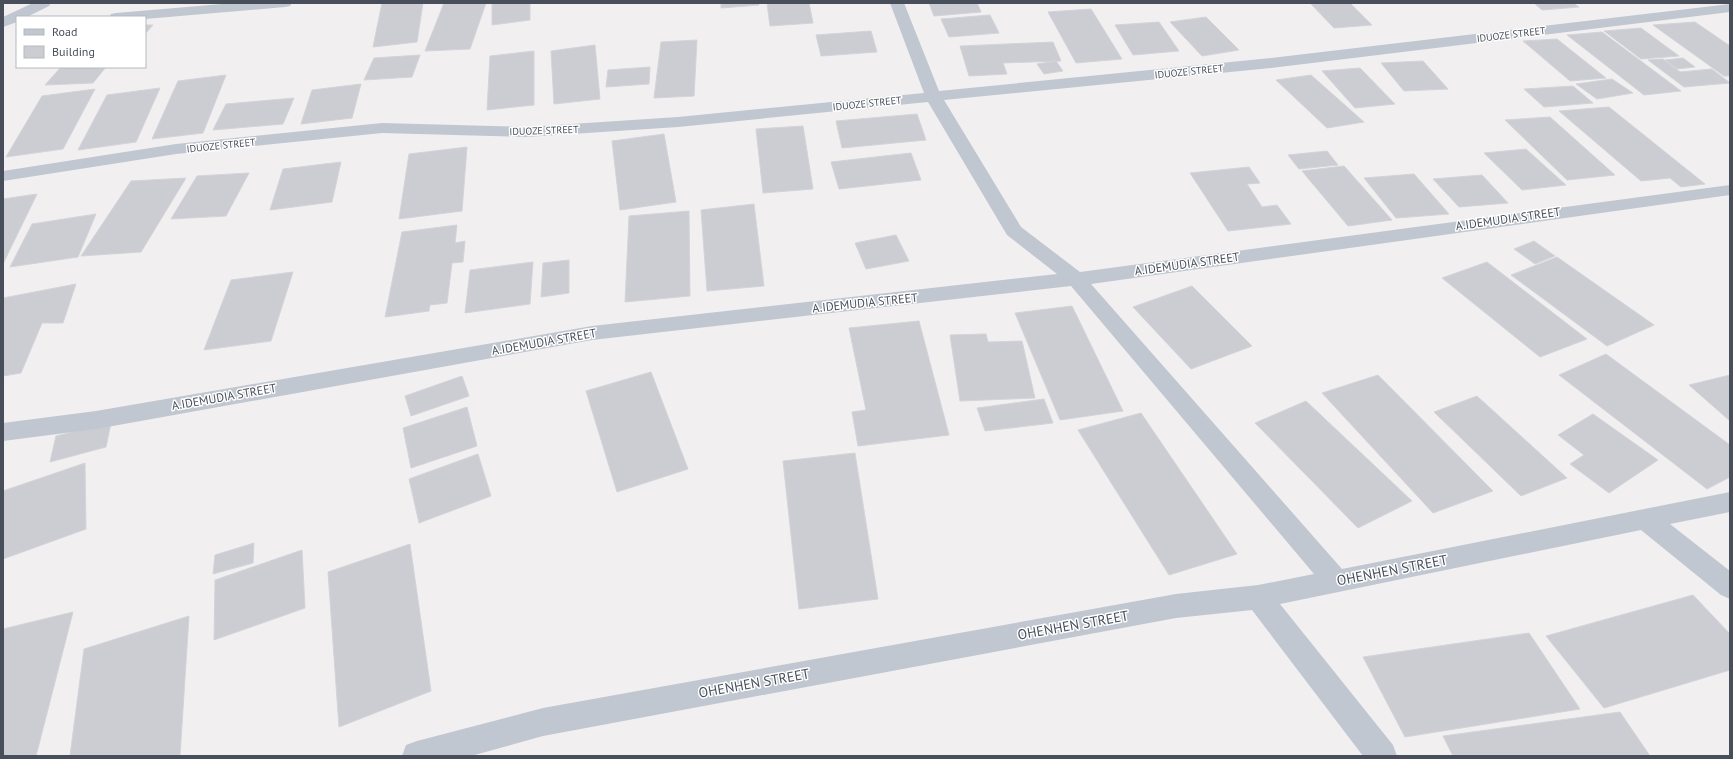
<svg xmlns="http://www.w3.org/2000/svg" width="1733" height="759" viewBox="0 0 1733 759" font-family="'PT Sans',sans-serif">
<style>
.building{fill:#cccdd3;stroke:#d3d4da}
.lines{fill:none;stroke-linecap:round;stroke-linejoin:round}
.street{fill:#c0c7d0;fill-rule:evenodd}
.labels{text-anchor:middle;stroke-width:3;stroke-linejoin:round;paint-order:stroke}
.far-street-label{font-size:10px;fill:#484f5b;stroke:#fff}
.street-label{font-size:12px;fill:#484f5b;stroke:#fff}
.near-street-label{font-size:14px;fill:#484f5b;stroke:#fff}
</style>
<rect width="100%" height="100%" fill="#f1efef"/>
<!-- building -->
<g class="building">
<polygon points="382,3 423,3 417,42 373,47"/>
<polygon points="444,3 486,3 470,49 425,51"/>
<polygon points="492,3 530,3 530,20 492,25"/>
<polygon points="721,3 758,3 759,5 721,8"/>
<polygon points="767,3 809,3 813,23 770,26"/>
<polygon points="929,3 977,3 981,12 934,16"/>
<polygon points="1310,3 1350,3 1372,25 1334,28"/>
<polygon points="1534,3 1573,3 1579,7 1542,10"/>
<polygon points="1091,9 1122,59 1076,63 1048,12"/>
<polygon points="990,15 999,33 949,37 941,19"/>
<polygon points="1206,17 1239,50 1202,56 1170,22"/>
<polygon points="1159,22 1179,51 1133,55 1115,25"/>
<polygon points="1695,22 1730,46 1730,76 1724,76 1653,25"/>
<polygon points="145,25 153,25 145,34"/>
<polygon points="1641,28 1679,56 1641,59 1604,31"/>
<polygon points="871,31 877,52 821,56 816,35"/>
<polygon points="1602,32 1681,91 1644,95 1567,35"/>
<polygon points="1557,39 1606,78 1570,81 1523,41"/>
<polygon points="697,40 694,96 654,98 661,42"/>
<polygon points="1053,42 1061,61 1003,63 1007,74 969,76 960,46"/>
<polygon points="595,45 600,99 554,104 551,51"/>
<polygon points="534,51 534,105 487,110 490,56"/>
<polygon points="420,55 412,77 364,80 374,58"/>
<polygon points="1683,58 1695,67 1677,69 1665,60"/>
<polygon points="1663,59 1680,72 1712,69 1730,83 1684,87 1648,60"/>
<polygon points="1056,61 1063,71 1044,74 1037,64"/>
<polygon points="1423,61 1448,89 1404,91 1381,63"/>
<polygon points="61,67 106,67 93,83 45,85"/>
<polygon points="650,67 649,84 606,87 608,70"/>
<polygon points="1360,68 1395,104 1355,108 1322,71"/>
<polygon points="226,75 203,133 152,139 178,81"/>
<polygon points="1311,75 1364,122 1327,128 1276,80"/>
<polygon points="1612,79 1633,93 1597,99 1576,84"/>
<polygon points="361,84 352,118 301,124 312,90"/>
<polygon points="1573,86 1593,103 1544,107 1524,89"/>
<polygon points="160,88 136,142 78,150 107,95"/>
<polygon points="95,89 63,149 6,157 42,96"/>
<polygon points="294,98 283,124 213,130 226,104"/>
<polygon points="1609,107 1705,184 1681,187 1670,178 1641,181 1559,111"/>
<polygon points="917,114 926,140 842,148 836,121"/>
<polygon points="1550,117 1615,175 1567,180 1505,120"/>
<polygon points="803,126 813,189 763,193 756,129"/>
<polygon points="664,134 676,202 620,210 612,141"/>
<polygon points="467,147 462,211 399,219 409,154"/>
<polygon points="1526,149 1566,185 1522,190 1484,153"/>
<polygon points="1327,151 1338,165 1299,169 1288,155"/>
<polygon points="911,153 921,180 839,189 831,162"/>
<polygon points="341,162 332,202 270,210 283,169"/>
<polygon points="1344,166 1392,220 1348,226 1302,171"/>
<polygon points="1249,167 1260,183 1247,184 1262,207 1277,205 1291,224 1228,231 1190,173"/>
<polygon points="249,173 226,216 171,219 197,176"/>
<polygon points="1414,174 1449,214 1396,218 1364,178"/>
<polygon points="1482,175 1508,203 1459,207 1433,179"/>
<polygon points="186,178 141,252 81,256 131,181"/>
<polygon points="37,194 3,264 3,199"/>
<polygon points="754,204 764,286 707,291 701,210"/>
<polygon points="689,211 690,296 625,302 629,216"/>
<polygon points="96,214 78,257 10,267 32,224"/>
<polygon points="457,225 455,243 465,241 463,262 452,263 447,303 430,305 429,311 385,317 402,232"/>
<polygon points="896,235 909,261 866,269 855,243"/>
<polygon points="1534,241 1555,256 1535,264 1514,249"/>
<polygon points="1557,257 1654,325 1607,346 1511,275"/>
<polygon points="569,260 569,293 541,297 543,263"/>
<polygon points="533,262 530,304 465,313 470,270"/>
<polygon points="1487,262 1587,339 1540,357 1442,278"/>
<polygon points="293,272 271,341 204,350 231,280"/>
<polygon points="76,284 63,323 42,323 21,373 3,376 3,298"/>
<polygon points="1192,286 1252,346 1191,369 1133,307"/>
<polygon points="1072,306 1123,411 1060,420 1015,313"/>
<polygon points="919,321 949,435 858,446 852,412 866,410 849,328"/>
<polygon points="986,334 988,342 1022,341 1035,398 960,401 950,335"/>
<polygon points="1606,354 1730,445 1730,477 1707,489 1559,375"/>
<polygon points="651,372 688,469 617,492 586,391"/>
<polygon points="1378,375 1493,491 1433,513 1322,393"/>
<polygon points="1730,375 1730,421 1689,385"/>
<polygon points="462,376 469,396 411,416 405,396"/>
<polygon points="1477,396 1567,478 1521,496 1434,412"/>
<polygon points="1044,399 1053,423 985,431 977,408"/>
<polygon points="1306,401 1412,501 1358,528 1255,423"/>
<polygon points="467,407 477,446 411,468 403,428"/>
<polygon points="1141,413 1237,554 1169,575 1078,430"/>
<polygon points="1593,414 1658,460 1609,493 1570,464 1584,455 1558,435"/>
<polygon points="111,423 106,447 50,462 56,436"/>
<polygon points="855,453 878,599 799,609 783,461"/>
<polygon points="478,454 491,496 419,523 409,479"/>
<polygon points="85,463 86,529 3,559 3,491"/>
<polygon points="254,543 253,563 213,574 215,555"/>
<polygon points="410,544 431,691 339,727 328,572"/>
<polygon points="302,550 305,608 214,640 215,580"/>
<polygon points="1693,595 1730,634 1730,670 1604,708 1546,636"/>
<polygon points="73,612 36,756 3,756 3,629"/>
<polygon points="189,616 180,756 70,756 84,649"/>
<polygon points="1529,633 1580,709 1405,737 1363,657"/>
<polygon points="1620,712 1650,756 1453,756 1443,736"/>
</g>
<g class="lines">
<!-- street -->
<g class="street">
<polygon points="33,3 51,3 49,6 27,17 17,17 17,22 3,27 3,17"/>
<polygon points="234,3 292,3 290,6 285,7 145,19 145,17 109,17 111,14 116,13"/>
<polygon points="890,3 904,3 939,91 1271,58 1730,4 1730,12 1271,68 944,100 1021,227 1080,272 1730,185 1730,195 1091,284 1342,569 1730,492 1730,512 1670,524 1730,571 1730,599 1721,595 1641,530 1280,604 1393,745 1397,756 1363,756 1252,610 1176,618 543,736 471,756 402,756 406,745 417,741 543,708 1176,594 1258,585 1314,574 1071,286 592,340 96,429 3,441 3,423 96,411 592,326 1057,274 1007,235 928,102 678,127 526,137 382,133 176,154 3,181 3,171 176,144 382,123 526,127 678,117 924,93"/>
</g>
</g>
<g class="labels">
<!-- far-street labels -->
<g class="far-street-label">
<text transform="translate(1511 34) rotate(-7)" y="4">IDUOZE STREET</text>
<text transform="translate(1189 71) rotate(-6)" y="4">IDUOZE STREET</text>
<text transform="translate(867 103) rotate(-6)" y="4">IDUOZE STREET</text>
<text transform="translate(544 130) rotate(-2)" y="4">IDUOZE STREET</text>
<text transform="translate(221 145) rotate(-6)" y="4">IDUOZE STREET</text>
</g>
<!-- street labels -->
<g class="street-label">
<text transform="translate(1508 219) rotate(-8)" y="4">A.IDEMUDIA STREET</text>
<text transform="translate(1187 264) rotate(-8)" y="4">A.IDEMUDIA STREET</text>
<text transform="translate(865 303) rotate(-6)" y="4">A.IDEMUDIA STREET</text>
<text transform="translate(544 342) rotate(-10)" y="4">A.IDEMUDIA STREET</text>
<text transform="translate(224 397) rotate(-10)" y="4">A.IDEMUDIA STREET</text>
</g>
<!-- near-street labels -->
<g class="near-street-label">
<text transform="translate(1392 570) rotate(-11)" y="5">OHENHEN STREET</text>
<text transform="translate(1073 625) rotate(-10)" y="5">OHENHEN STREET</text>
<text transform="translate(754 683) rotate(-10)" y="5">OHENHEN STREET</text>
</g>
</g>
<!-- border -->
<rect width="1733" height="759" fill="none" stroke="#484f5b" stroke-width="8"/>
<!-- legend -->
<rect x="16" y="16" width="130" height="52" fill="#ffffff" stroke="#b6b9bd"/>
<rect x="24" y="29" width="20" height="6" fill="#c0c7d0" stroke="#b6b9bd"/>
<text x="52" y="36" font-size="12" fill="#484f5b">Road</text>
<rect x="24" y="46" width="20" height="12" fill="#cccdd3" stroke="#b6b9bd"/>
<text x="52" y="56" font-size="12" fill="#484f5b">Building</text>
</svg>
